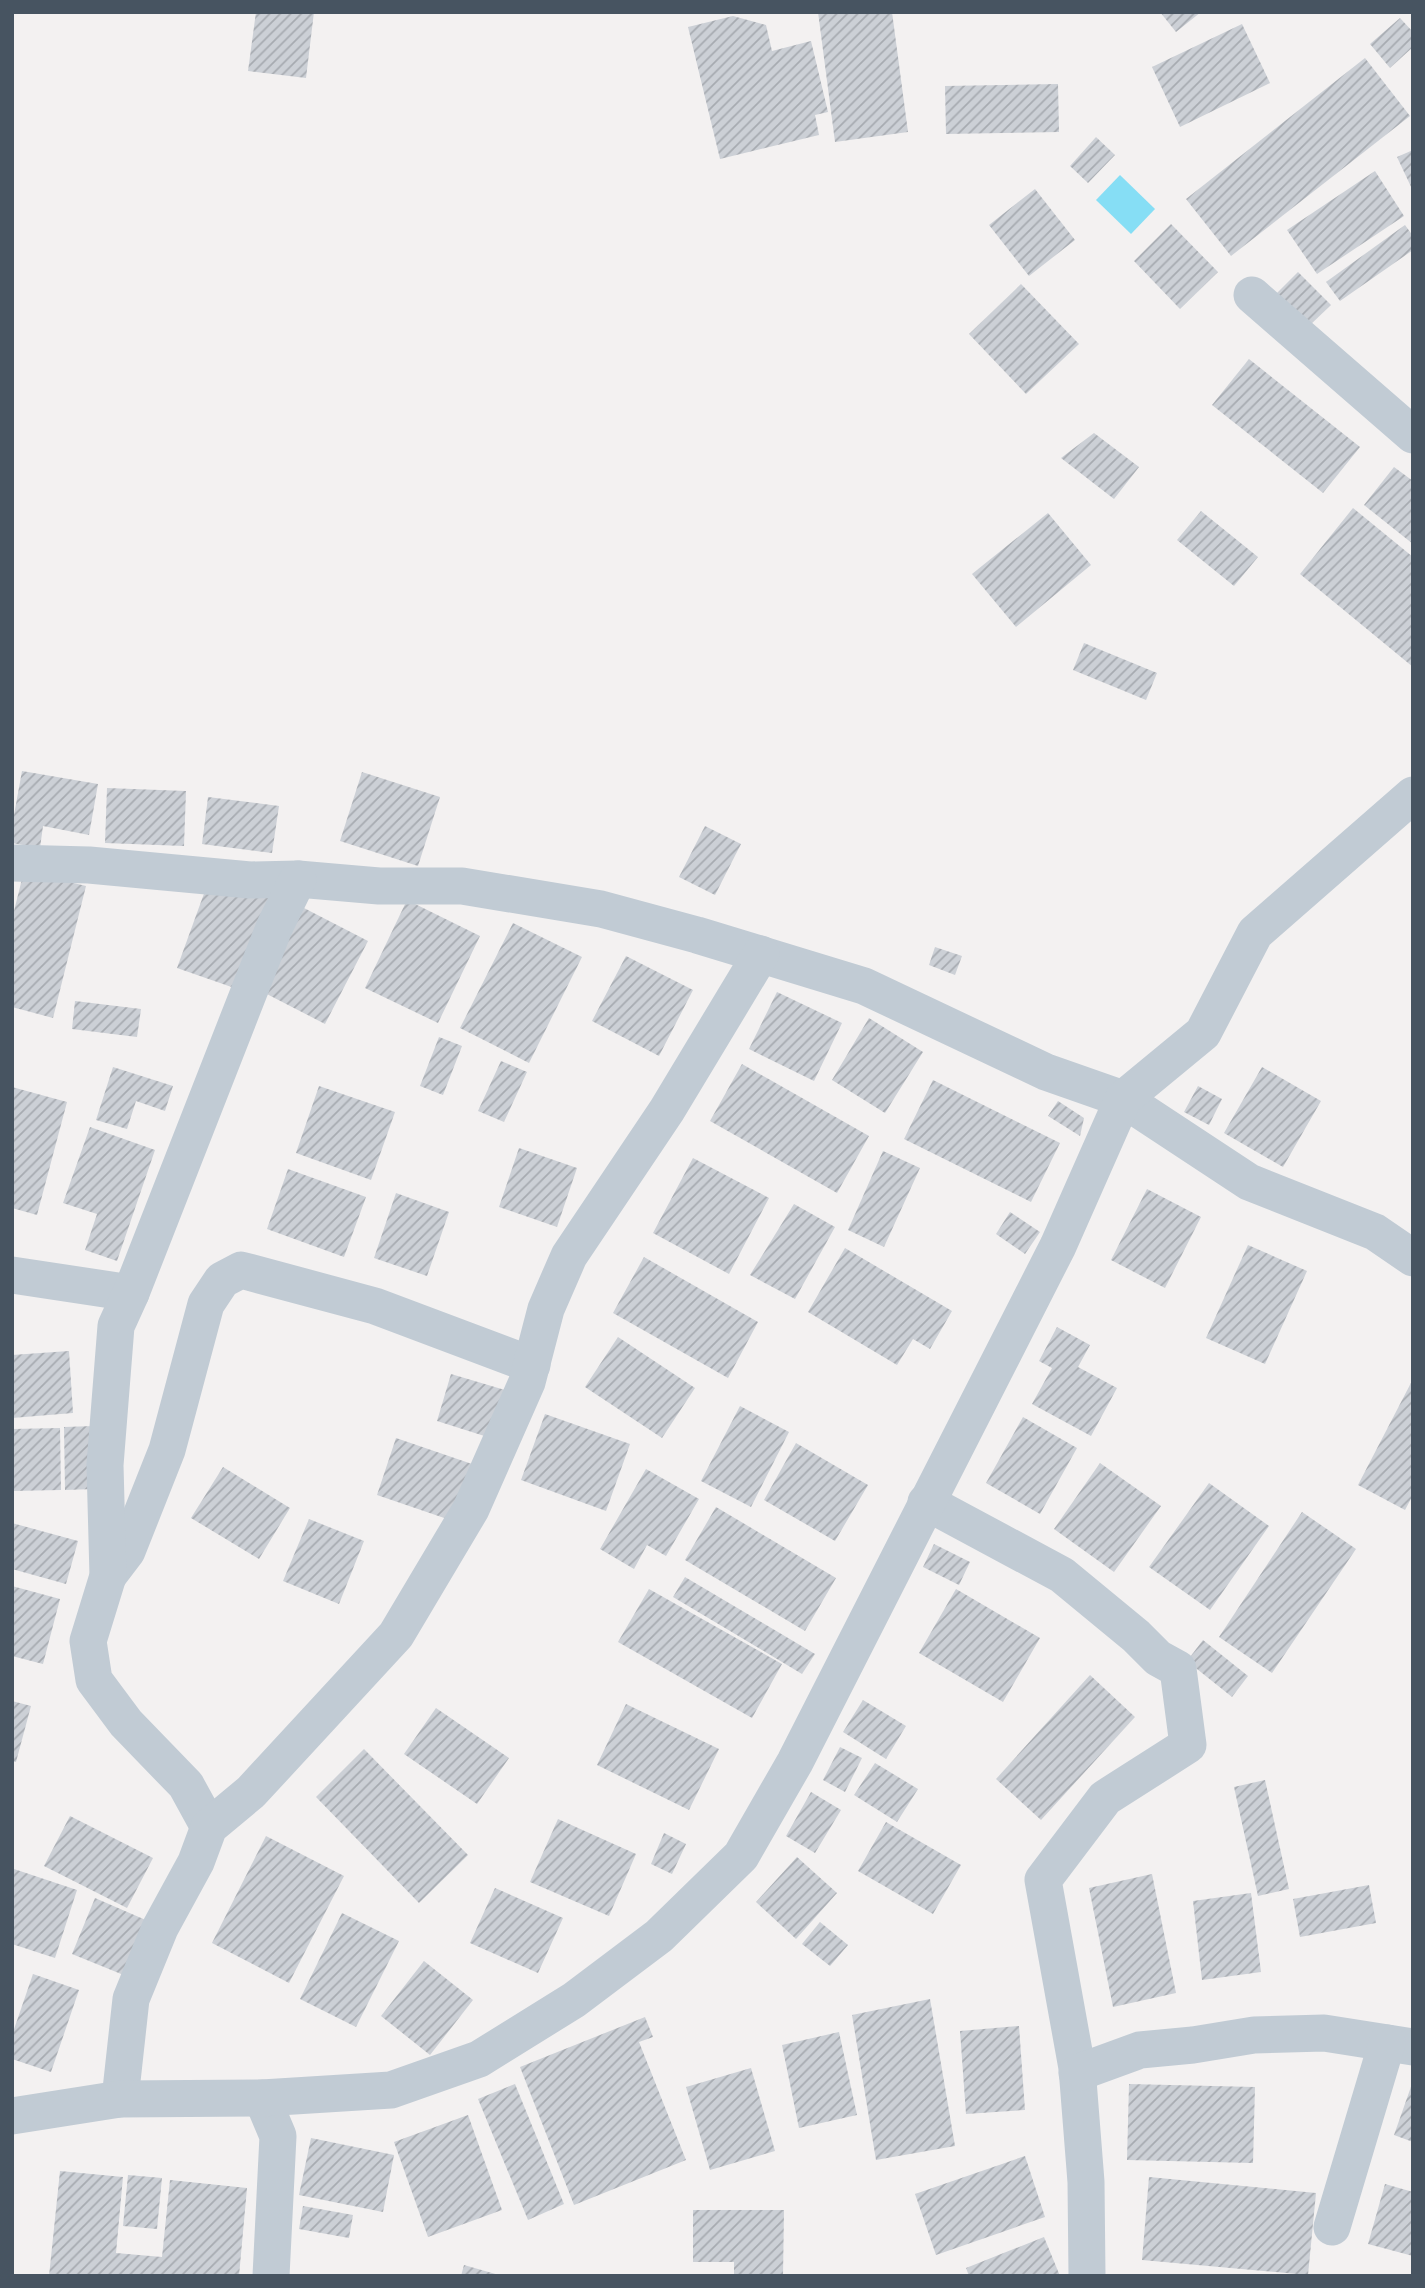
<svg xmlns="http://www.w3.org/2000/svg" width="1425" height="2288" viewBox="0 0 1425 2288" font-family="'Space Grotesk',sans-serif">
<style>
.water{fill:#86def5}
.building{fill:url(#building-hatch)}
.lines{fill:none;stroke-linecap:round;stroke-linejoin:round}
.minor{stroke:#c1cbd4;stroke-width:37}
</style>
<defs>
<pattern id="building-hatch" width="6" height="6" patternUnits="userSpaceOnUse" patternTransform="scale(1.75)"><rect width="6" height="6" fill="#ccd0d6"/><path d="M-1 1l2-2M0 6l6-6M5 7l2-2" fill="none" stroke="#a7abb1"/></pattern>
</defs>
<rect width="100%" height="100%" fill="#f3f1f1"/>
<!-- water -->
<polygon class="water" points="1120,175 1155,209 1131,234 1096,200"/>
<!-- building -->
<g class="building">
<polygon points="256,12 314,12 306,78 248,71"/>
<polygon points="818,12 892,12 908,132 835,142"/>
<polygon points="1160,12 1201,12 1176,32"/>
<polygon points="733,16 766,25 772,51 811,41 828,112 815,115 819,135 720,159 688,27"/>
<polygon points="1400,18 1413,32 1413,47 1390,68 1370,44"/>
<polygon points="1242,24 1270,83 1180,127 1152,67"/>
<polygon points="1365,58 1410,116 1231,256 1186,199"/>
<polygon points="1058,84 1059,132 946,134 945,86"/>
<polygon points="1096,137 1115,155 1088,183 1070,166"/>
<polygon points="1413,150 1413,191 1397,157"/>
<polygon points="1375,171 1404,216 1317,274 1287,230"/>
<polygon points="1035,189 1075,240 1029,276 989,225"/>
<polygon points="1171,224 1218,272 1180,309 1134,261"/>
<polygon points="1405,225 1413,236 1413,250 1340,301 1326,282"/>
<polygon points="1298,272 1331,305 1308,327 1276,294"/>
<polygon points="1021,284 1079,344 1026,394 969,334"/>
<polygon points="1249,359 1360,447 1323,493 1212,405"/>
<polygon points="1094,433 1139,467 1114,499 1061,458"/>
<polygon points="1394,467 1413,481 1413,544 1364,505"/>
<polygon points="1353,508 1413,557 1413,667 1300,574"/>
<polygon points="1201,511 1258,557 1234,586 1177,540"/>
<polygon points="1048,513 1091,565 1016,627 972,574"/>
<polygon points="1084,643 1157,673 1146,700 1073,670"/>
<polygon points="22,771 98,784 89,835 43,826 40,848 12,843 12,826"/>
<polygon points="362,772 440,797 418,866 340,841"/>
<polygon points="107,788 186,791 184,846 105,843"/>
<polygon points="208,797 279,806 272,853 202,844"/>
<polygon points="705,826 741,844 715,895 679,877"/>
<polygon points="24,871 86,886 53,1018 12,1007 12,919"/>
<polygon points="210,877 275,900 243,991 177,968"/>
<polygon points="407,900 480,936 438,1023 365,988"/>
<polygon points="304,908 368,941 325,1024 261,991"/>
<polygon points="513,923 582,957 529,1063 460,1028"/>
<polygon points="935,947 962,956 955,975 929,965"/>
<polygon points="626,956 693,990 659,1056 592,1021"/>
<polygon points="777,992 842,1023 814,1081 749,1049"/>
<polygon points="75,1001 141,1009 137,1037 72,1029"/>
<polygon points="869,1018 923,1052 885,1113 832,1080"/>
<polygon points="439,1037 462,1046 443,1095 420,1086"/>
<polygon points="501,1061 527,1072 504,1122 478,1111"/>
<polygon points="742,1064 869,1136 837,1193 710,1121"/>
<polygon points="113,1067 173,1086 165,1111 136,1101 127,1129 96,1120"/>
<polygon points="1262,1067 1321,1101 1283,1167 1224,1133"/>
<polygon points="933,1080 1060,1143 1031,1202 904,1139"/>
<polygon points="319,1086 395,1112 371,1180 296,1153"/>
<polygon points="1198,1086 1222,1099 1209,1125 1184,1112"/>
<polygon points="12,1087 67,1102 37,1215 12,1208"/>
<polygon points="1058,1101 1084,1118 1080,1136 1048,1116"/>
<polygon points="90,1127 155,1150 117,1261 85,1250 97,1214 63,1203"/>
<polygon points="519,1148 577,1168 557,1227 499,1207"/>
<polygon points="883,1151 920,1168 884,1247 848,1230"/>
<polygon points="693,1158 769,1198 729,1274 653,1233"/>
<polygon points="288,1169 366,1197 344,1257 267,1229"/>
<polygon points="1147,1189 1201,1217 1165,1288 1111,1260"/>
<polygon points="396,1193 449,1212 427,1276 374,1258"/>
<polygon points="794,1204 835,1227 795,1299 750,1275"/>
<polygon points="1010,1212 1040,1232 1025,1254 996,1234"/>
<polygon points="1248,1245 1307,1271 1265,1364 1206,1338"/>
<polygon points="845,1248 952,1311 930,1349 913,1339 897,1365 808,1312"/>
<polygon points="644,1257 758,1322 728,1378 613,1313"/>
<polygon points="1057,1327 1090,1345 1078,1367 1117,1388 1091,1436 1032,1404 1052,1368 1039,1361"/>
<polygon points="618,1337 695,1388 662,1438 585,1387"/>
<polygon points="69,1351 73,1413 12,1418 12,1355"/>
<polygon points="451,1374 512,1392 497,1440 437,1421"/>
<polygon points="1413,1379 1413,1495 1405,1510 1358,1485"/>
<polygon points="740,1406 789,1432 751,1507 701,1481"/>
<polygon points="545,1414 630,1444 606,1511 521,1480"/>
<polygon points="1023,1417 1077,1448 1040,1514 986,1483"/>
<polygon points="94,1426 95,1489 65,1490 64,1427"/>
<polygon points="60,1428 61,1490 12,1491 12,1429"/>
<polygon points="396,1438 472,1464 453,1521 377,1495"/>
<polygon points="796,1443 868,1485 835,1541 764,1500"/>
<polygon points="1100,1463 1161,1506 1114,1572 1054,1529"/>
<polygon points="223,1467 290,1508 259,1559 191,1518"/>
<polygon points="646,1469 699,1499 666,1556 647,1545 634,1569 600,1549"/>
<polygon points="1209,1483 1269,1526 1210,1610 1149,1567"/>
<polygon points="716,1507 836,1578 805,1631 685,1560"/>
<polygon points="1302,1512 1356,1549 1272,1673 1219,1637"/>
<polygon points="309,1519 364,1541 339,1604 283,1581"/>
<polygon points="12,1523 78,1541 66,1584 12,1569"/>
<polygon points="934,1544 970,1562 959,1585 923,1567"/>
<polygon points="685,1577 815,1654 802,1674 673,1597"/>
<polygon points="12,1586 60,1599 43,1664 12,1656"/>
<polygon points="649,1589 782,1664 752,1718 618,1642"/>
<polygon points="956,1589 1040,1638 1003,1702 919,1653"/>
<polygon points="1203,1640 1248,1676 1232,1697 1187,1661"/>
<polygon points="1090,1675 1135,1717 1041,1820 996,1779"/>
<polygon points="863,1700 906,1726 886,1759 843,1732"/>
<polygon points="12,1701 31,1706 16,1762 12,1761"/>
<polygon points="626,1704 719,1749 689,1810 597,1765"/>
<polygon points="436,1708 509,1758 477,1804 404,1754"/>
<polygon points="840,1747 862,1758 845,1792 823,1780"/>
<polygon points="364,1749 468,1855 419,1903 316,1797"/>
<polygon points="875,1763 918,1789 897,1822 854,1795"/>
<polygon points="1265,1780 1289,1889 1258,1896 1234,1787"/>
<polygon points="811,1792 841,1810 815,1853 786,1836"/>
<polygon points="70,1816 153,1858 127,1908 44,1866"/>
<polygon points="558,1819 636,1854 609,1916 530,1882"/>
<polygon points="886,1822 961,1865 933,1914 858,1871"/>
<polygon points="664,1833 686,1844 672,1874 651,1864"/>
<polygon points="266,1836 344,1876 289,1983 212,1943"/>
<polygon points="797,1857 837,1893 796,1939 756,1902"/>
<polygon points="14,1869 77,1890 55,1958 12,1944 12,1876"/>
<polygon points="1152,1874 1176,1993 1113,2007 1089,1888"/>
<polygon points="1369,1885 1376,1923 1300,1937 1293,1899"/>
<polygon points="495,1888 563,1918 538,1973 470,1943"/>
<polygon points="1251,1893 1261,1972 1202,1980 1193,1901"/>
<polygon points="95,1898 148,1921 126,1976 72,1954"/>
<polygon points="342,1913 399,1941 356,2027 300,1999"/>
<polygon points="820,1922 848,1945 830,1966 802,1944"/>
<polygon points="424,1961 473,2000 430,2055 381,2016"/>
<polygon points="33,1974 79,1990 51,2072 12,2059 12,2035"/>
<polygon points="930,1999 955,2146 876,2160 852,2015"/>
<polygon points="645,2017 653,2037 639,2042 686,2160 574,2205 520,2067"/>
<polygon points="1019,2026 1025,2110 966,2114 960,2031"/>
<polygon points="839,2032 857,2115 799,2128 782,2045"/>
<polygon points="751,2068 775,2151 710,2170 686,2087"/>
<polygon points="1413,2081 1413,2142 1394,2135"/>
<polygon points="515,2084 564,2204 528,2220 478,2099"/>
<polygon points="1129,2084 1255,2087 1253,2163 1127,2160"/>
<polygon points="468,2115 502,2210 428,2237 394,2142"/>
<polygon points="311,2138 394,2155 383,2212 299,2195"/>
<polygon points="1025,2156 1045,2217 936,2255 915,2194"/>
<polygon points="60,2171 123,2177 116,2253 162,2257 170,2180 247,2188 239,2276 49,2276"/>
<polygon points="128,2175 162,2178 157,2229 123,2226"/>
<polygon points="1149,2177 1316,2193 1308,2275 1142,2260"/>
<polygon points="1385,2184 1413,2192 1413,2256 1368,2244"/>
<polygon points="303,2206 353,2215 349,2238 299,2229"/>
<polygon points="693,2210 784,2210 783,2276 734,2276 734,2262 693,2262"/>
<polygon points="1044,2237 1060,2276 969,2276 966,2268"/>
<polygon points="464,2265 499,2275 499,2276 461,2276"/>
</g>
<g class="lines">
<!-- minor -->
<g class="minor">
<polyline points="1252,295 1413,435"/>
<polyline points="12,863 89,865 250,880 298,879 379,886 462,886 601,909 697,935 864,986 1046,1072 1123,1099 1249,1182 1375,1232 1413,1258"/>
<polyline points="12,1275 131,1293"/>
<polyline points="926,1502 1062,1575 1136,1636 1158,1658 1178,1669 1188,1745 1105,1798 1043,1880 1077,2068 1086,2182 1087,2276"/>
<polyline points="108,1576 127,1551 167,1450 206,1304 222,1280 241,1270 375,1306 532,1365"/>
<polyline points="209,1827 186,1785 126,1723 94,1680 88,1641 108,1576 105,1465 116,1326 131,1293 274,928 298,879"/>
<polyline points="1077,2073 1140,2050 1193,2045 1254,2035 1324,2033 1413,2047"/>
<polyline points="262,2098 278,2136 271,2276"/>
<polyline points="120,2099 131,1999 160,1928 196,1862 209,1827 251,1792 396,1635 471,1509 527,1382 546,1309 569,1256 667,1110 761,954"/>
<polyline points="12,2116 120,2099 262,2098 391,2090 479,2059 574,2000 659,1936 741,1856 795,1762 1058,1246 1123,1099 1203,1033 1255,933 1413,795"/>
<polyline points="1332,2227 1387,2043"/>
</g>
</g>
<!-- border -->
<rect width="1425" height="2288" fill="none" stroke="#475461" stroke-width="28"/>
</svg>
